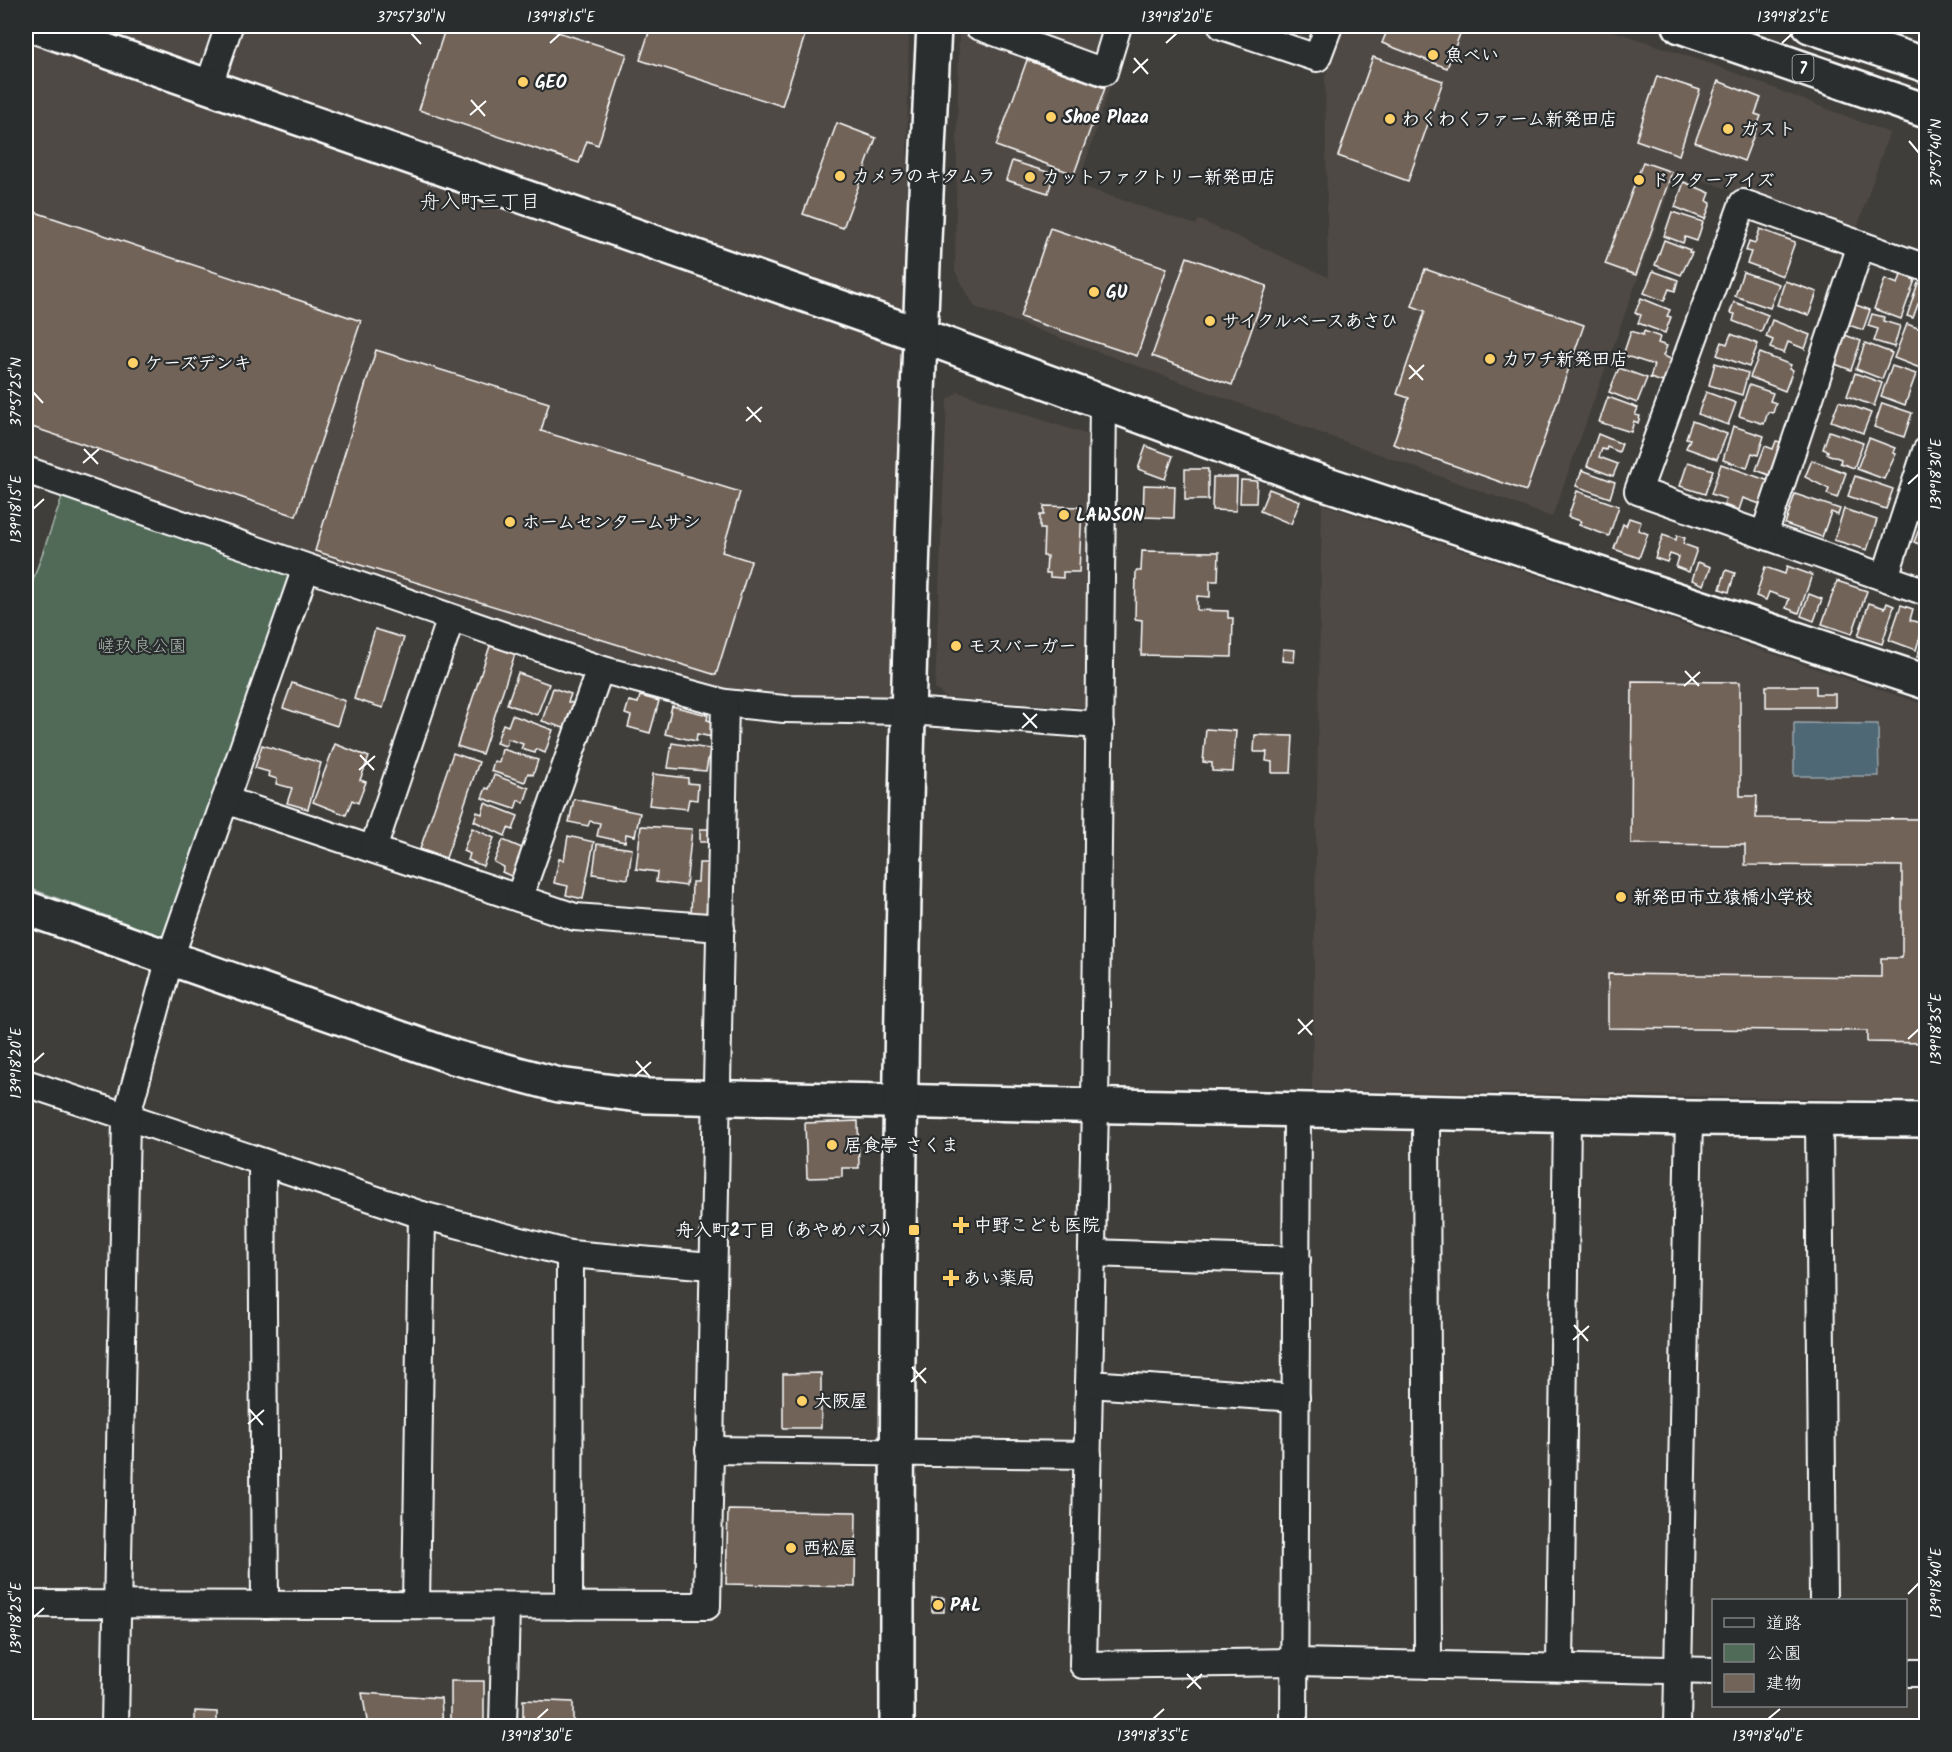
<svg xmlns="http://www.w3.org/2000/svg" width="1952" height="1752" viewBox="0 0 1952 1752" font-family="Kalam,'Klee One',sans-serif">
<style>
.built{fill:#4f4944}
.green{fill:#516b59;stroke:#a8b5ac;stroke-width:1.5}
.water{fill:#506874;stroke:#96a4ac;stroke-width:1.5}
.building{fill:#726459;stroke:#fff;stroke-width:1.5}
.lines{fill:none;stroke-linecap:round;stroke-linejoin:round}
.street-casing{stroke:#fff;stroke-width:30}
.secondary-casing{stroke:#fff;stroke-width:38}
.highway-casing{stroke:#fff;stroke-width:38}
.street{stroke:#2a2d2e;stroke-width:26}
.secondary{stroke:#2a2d2e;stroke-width:33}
.highway{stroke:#2a2d2e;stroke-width:33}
.ticks{fill:none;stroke:#fff;stroke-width:2}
.poi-dot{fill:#ffd166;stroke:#2a2d2e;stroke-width:2}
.labels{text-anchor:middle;stroke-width:4.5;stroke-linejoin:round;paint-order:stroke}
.shield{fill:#2a2d2e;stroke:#bfc0c0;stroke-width:1.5}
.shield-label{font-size:16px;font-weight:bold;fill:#fff}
.poi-label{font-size:18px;font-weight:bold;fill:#fff;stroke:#2a2d2e;text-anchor:start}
.park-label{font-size:18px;fill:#a8b5ac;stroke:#2a2d2e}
.neighbourhood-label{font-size:20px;fill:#fff;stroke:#2a2d2e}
.neatline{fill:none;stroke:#fff;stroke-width:2}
.ticks-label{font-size:15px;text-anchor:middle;fill:#fff}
</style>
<rect width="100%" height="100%" fill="#403e3b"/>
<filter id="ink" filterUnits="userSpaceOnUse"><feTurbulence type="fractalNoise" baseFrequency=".0167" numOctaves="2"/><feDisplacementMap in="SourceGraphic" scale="12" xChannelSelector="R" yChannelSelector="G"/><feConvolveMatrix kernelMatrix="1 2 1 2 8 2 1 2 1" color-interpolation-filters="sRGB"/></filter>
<g filter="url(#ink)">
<!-- built -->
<g class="built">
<polygon points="26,26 909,26 898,700 775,699 603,659 26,460"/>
<polygon points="1007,26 1106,26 1096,56"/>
<polygon points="1341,26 1599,26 1714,65 1889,133 1855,234 1676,171 1552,517 975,307 955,271 959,33 1111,83 1078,185 1196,225 1199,220 1328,277 1325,77"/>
<polygon points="958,392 1097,438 1092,696 1083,707 947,698 935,689 947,401"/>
<polygon points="1322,504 1926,705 1926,1100 1312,1090"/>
</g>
<!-- green -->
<polygon class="green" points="64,492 292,574 164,937 26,887 26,600"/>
<!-- water -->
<polygon class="water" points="1794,723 1878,724 1879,776 1794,776"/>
<!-- building -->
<g class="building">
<polygon points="446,26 539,26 627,54 598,145 587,141 579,163 419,110"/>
<polygon points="651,26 808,26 782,106 640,60"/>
<polygon points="1389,26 1463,26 1447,68 1382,43"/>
<polygon points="1373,57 1443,81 1408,181 1338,156"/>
<polygon points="1027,60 1105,88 1074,174 996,146"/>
<polygon points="1657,76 1700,90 1679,155 1636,140"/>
<polygon points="1718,81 1761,98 1755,114 1761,116 1744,161 1695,142"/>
<polygon points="837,123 876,138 843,228 803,214"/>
<polygon points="1012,161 1054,174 1048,193 1006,180"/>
<polygon points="1643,162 1672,172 1636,275 1605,264"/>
<polygon points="1684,182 1710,193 1707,201 1711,203 1705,219 1675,207"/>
<polygon points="26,209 361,321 296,516 26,425"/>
<polygon points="1672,212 1703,222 1697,241 1685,237 1683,243 1664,236"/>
<polygon points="1050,228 1167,268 1137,356 1020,317"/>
<polygon points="1760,229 1795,242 1783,276 1747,263 1751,252 1746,251 1749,241 1755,243"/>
<polygon points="1664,240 1690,250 1689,252 1692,253 1681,275 1655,265"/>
<polygon points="1187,257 1267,286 1232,385 1152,356"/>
<polygon points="1425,269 1584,325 1526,491 1393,444 1409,398 1397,394 1425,311 1412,306"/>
<polygon points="1653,271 1678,280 1675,291 1669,289 1664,301 1644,293"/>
<polygon points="1743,272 1779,284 1770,308 1735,296"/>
<polygon points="1901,275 1915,280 1901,319 1874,309 1885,279 1898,284"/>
<polygon points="1785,281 1817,292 1809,315 1777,305"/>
<polygon points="1918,283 1926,286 1926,307 1918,304 1913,318 1907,316"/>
<polygon points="1641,298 1670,310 1667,316 1671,317 1665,333 1638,323 1641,315 1635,313"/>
<polygon points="1734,302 1768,315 1761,332 1733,321 1735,314 1730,313"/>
<polygon points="1856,305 1870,310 1863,330 1849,325"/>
<polygon points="1872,314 1884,317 1883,321 1900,326 1894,347 1874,341 1878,329 1868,326"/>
<polygon points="1772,320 1810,335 1805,349 1788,342 1784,353 1770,348 1773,340 1766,337"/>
<polygon points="1907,324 1926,331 1926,358 1920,368 1894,358"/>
<polygon points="1631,331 1643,335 1644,331 1660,337 1658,343 1667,346 1663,356 1674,360 1666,383 1650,378 1654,365 1623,355"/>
<polygon points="1731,334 1758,344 1749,367 1717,355 1722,342 1727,344"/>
<polygon points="1845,335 1861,341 1851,370 1835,364"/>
<polygon points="1865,343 1892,353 1882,379 1856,369"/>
<polygon points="376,350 549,403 541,431 740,492 722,552 751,561 716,675 315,551"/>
<polygon points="1760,353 1791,365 1789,369 1793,370 1785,391 1750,377"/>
<polygon points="1715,363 1748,373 1742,395 1709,385"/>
<polygon points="1892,366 1916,374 1905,405 1881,396"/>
<polygon points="1619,368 1647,378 1637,403 1609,392"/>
<polygon points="1855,373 1882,383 1874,406 1847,396"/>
<polygon points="1749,385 1773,393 1770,401 1776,403 1773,413 1768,412 1764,424 1739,416"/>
<polygon points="1706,392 1736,403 1728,425 1698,414"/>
<polygon points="1608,397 1638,408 1635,415 1640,416 1638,423 1634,421 1631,432 1599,422"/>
<polygon points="1839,401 1871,413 1863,433 1831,421"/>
<polygon points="1882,403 1912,413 1904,437 1874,427"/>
<polygon points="1692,421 1727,434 1717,459 1686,448 1690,439 1686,438"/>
<polygon points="1733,426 1764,436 1758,455 1752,453 1747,468 1723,460"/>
<polygon points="1829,431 1863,443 1854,468 1840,463 1841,459 1827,454 1828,451 1823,449"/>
<polygon points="1598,434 1622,444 1619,452 1607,447 1606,450 1602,449 1599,457 1618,464 1613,476 1587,466"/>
<polygon points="1869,438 1895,448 1893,453 1896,454 1884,479 1857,469"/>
<polygon points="1776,441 1781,442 1769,475 1756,470 1765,446 1773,449"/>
<polygon points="1146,446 1173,456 1165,479 1138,469"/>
<polygon points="1812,460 1846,473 1837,498 1827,494 1829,489 1805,477"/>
<polygon points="1688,462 1713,470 1705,494 1680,486"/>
<polygon points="1721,464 1769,481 1760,504 1743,498 1739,510 1724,505 1726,499 1711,494"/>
<rect x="1185" y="469" width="23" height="31"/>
<polygon points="1582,470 1615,482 1610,498 1576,486"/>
<polygon points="1855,476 1893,489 1886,509 1848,496"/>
<polygon points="1213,477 1237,477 1236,511 1212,510"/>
<polygon points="1241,480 1257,481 1256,503 1240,503"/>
<polygon points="1144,485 1175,486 1174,518 1143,517"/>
<polygon points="1269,489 1300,501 1291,524 1260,511"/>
<polygon points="1577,491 1619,506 1609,536 1579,525 1581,521 1568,517"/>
<polygon points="1795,494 1840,509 1838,515 1831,512 1822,537 1785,524"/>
<polygon points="1044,506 1082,507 1079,572 1063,572 1063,578 1050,577 1050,573 1046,573 1047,556 1043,556 1044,529 1040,529 1040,515 1044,515"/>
<polygon points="1844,509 1877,520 1867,550 1834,540"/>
<polygon points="1926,511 1926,547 1914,542"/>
<polygon points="1629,518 1641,522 1638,530 1648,534 1639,558 1614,549 1623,524 1626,526"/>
<polygon points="1663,535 1676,540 1677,535 1685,538 1683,544 1697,549 1689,572 1676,567 1679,557 1670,554 1667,562 1655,558"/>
<polygon points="1142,551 1219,552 1218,581 1210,581 1210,597 1197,596 1197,610 1228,611 1228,618 1233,618 1232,657 1141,655 1142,620 1135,619 1136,571 1141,571"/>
<polygon points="1698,562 1711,567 1704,585 1692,580"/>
<polygon points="1787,566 1812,575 1799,613 1786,608 1789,599 1769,592 1766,600 1756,596 1765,567 1785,574"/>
<polygon points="1726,570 1735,573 1729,592 1720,589"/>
<polygon points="1837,581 1867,591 1852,634 1822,624"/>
<polygon points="1809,594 1822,599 1814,621 1801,616"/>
<polygon points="1869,603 1885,608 1887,603 1894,606 1882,644 1858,636"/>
<polygon points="1901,605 1913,609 1910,620 1924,624 1916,650 1889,640"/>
<polygon points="375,629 404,638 383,708 354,699"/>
<polygon points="1926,631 1926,660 1917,657"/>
<polygon points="490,646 515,654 482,754 457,746"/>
<polygon points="1283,649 1295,650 1294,662 1282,661"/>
<polygon points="518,673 549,684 537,715 507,704"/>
<polygon points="1632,681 1740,682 1740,796 1757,796 1756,818 1926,819 1926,1043 1867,1042 1867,1031 1608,1028 1608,974 1881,977 1881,958 1902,958 1902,866 1745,865 1745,845 1631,844"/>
<polygon points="292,683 345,701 337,726 283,708"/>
<polygon points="1766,686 1816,686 1816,694 1835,694 1835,707 1766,707"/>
<polygon points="553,688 571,694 568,702 573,703 570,713 572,714 567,729 542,721"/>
<polygon points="640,696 659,701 650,733 628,727 631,716 625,714 629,701 638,703"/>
<polygon points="672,706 708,715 707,720 715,722 712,737 697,734 696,741 665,734"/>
<polygon points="512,715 553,730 545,753 536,749 535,753 521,749 523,744 508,739 506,746 496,743 503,724 508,726"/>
<polygon points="1206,729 1236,731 1233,772 1212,771 1212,763 1203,762"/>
<polygon points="1255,735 1293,736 1291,773 1272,773 1272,762 1266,761 1267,752 1254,752"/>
<polygon points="672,743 710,749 706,771 668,768"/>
<polygon points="335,744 369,757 360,780 366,782 358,803 352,800 346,815 313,802"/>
<polygon points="262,745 321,763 308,809 287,803 292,788 276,784 277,779 268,776 269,772 255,768"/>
<polygon points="502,749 538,760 533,775 528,773 525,782 491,771 494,761 499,762"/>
<polygon points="453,753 479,762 446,858 420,849"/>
<polygon points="653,774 688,778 688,783 698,784 697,800 689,799 687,809 649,805"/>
<polygon points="494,775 529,788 524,803 518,800 515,809 482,798 486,788 489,789"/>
<polygon points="574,799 640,813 635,836 626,834 625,842 597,836 600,823 590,821 588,826 569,822"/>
<polygon points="485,803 518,816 513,830 508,828 505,836 474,821 477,812 482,814"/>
<polygon points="641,826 692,829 686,886 656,882 657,872 636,869"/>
<polygon points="472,828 494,838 483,866 468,860 470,854 463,851"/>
<rect x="700" y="829" width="14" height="13"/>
<polygon points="568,836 594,842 583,899 566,895 568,886 554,883 559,859 564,860"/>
<polygon points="503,840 524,849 513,877 502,872 504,867 494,862"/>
<polygon points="597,844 632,849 628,879 593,874"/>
<polygon points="699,863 712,863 711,919 691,919 692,882 698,882"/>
<polygon points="858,1121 859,1168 842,1168 842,1177 807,1178 805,1123"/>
<polygon points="821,1373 821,1428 783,1428 783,1374"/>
<polygon points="728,1510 856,1512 855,1587 726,1584"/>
<rect x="932" y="1598" width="12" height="14"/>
<rect x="451" y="1681" width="33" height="45"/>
<polygon points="362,1693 441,1698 443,1726 368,1726"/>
<polygon points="523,1700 573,1702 573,1726 523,1724"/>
<polygon points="195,1711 217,1712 217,1726 195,1726"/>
</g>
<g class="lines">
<!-- street casing -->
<g class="street-casing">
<g id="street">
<polyline points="978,26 1104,72 1118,26"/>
<polyline points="1222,26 1317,58 1329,26"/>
<polyline points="209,85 229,26"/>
<polyline points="1926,268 1743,203 1638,491 1926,592"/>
<polyline points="1103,402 1095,1106 1083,1665 1295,1662 1714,1671"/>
<polyline points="26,470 600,669 725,703 784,709 910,711 1100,725"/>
<polyline points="1764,535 1861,245"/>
<polyline points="1885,577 1926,451"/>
<polyline points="225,800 575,917 721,928"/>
<polyline points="373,849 451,618"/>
<polyline points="519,898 600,669"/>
<polyline points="26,1083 422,1215 570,1254 711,1266"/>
<polyline points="1426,1112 1428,1665"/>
<polyline points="1819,1118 1823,1600"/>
<polyline points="262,1162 265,1605"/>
<polyline points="1092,1253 1297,1260"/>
<polyline points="1089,1384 1296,1398"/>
<polyline points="709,1450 1088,1455"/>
<path d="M26 1604 707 1606C711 1305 719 1004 725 703"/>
<polyline points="416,1605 422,1215"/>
<polyline points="569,1606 570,1254"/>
<polyline points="1560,1667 1567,1114"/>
<polyline points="1906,1673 1926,1673"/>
<polyline points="115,1726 126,1118 170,958 306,568"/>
<polyline points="503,1726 506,1606"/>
<polyline points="1294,1726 1297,1110"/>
<polyline points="1677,1726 1689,1118"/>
</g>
</g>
<!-- secondary casing -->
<g class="secondary-casing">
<g id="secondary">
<polyline points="35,26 920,335 1306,477 1926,682"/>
<polyline points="26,908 454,1057 559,1085 646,1096 1689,1118 1926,1120"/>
<path d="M897 1726C896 1160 905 592 934 26"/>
</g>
</g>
<!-- highway casing -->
<g class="highway-casing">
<g id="highway">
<polyline points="1680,26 1926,111"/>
<polyline points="1810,26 1926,65"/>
</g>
</g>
<!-- street -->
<use href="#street" class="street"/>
<!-- secondary -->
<use href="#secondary" class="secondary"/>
<!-- highway -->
<use href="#highway" class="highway"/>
</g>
</g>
<!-- ticks -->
<path class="ticks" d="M411 33 421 44M550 43 561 33M1166 43 1177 33M1782 43 1793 33M1134 58 1148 74M1133 73 1148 59M471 100 485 116M470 115 486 101M1909 141 1919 153M1409 365 1423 380M1409 379 1424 365M33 392 43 403M747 407 761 422M746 421 762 407M84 449 98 464M83 463 99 449M1908 484 1919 474M33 509 44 499M1685 671 1699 686M1684 686 1700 672M1023 713 1037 728M1022 728 1037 714M360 755 374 770M359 770 375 756M1298 1019 1312 1035M1298 1034 1313 1020M1908 1039 1919 1029M636 1061 650 1077M33 1063 44 1053M635 1076 651 1062M1574 1325 1588 1341M1573 1340 1589 1326M912 1367 926 1383M911 1382 926 1368M249 1409 263 1425M248 1424 264 1410M1908 1594 1919 1583M33 1618 44 1608M1187 1674 1201 1689M1187 1688 1202 1674M537 1719 548 1709M1153 1719 1164 1709M1768 1719 1780 1709"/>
<!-- markers -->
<g class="poi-dot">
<circle cx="1433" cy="55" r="6"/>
<circle cx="523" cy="82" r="6"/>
<circle cx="1051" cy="117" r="6"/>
<circle cx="1390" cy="119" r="6"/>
<circle cx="1728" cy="129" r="6"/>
<circle cx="840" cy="176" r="6"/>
<circle cx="1030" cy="177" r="6"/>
<circle cx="1639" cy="180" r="6"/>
<circle cx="1094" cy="292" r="6"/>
<circle cx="1210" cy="321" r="6"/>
<circle cx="1490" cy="359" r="6"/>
<circle cx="133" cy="363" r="6"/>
<circle cx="1064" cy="515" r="6"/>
<circle cx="510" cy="522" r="6"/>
<circle cx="956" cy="646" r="6"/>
<circle cx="1621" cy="897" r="6"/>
<circle cx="832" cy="1145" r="6"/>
<path d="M958 1216h6v6h6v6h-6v6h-6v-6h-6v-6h6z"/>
<rect x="908" y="1224" width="12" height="12" rx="3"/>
<path d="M948 1269h6v6h6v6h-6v6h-6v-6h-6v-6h6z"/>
<circle cx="802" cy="1401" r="6"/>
<circle cx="791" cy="1548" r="6"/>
<circle cx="938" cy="1605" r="6"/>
</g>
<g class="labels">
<!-- shield labels -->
<rect class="shield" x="1792.5" y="55" width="21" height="26" rx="4.5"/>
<g class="shield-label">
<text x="1803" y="74">7</text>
</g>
<!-- poi labels -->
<g class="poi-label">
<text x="1445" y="61">魚べい</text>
<text x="535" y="88">GEO</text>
<text x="1063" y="123">Shoe Plaza</text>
<text x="1402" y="125">わくわくファーム新発田店</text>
<text x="1740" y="135">ガスト</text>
<text x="852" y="182">カメラのキタムラ</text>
<text x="1042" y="183">カットファクトリー新発田店</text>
<text x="1651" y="186">ドクターアイズ</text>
<text x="1106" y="298">GU</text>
<text x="1222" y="327">サイクルベースあさひ</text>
<text x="1502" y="365">カワチ新発田店</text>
<text x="145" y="369">ケーズデンキ</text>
<text x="1076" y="521">LAWSON</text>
<text x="522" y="528">ホームセンタームサシ</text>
<text x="968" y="652">モスバーガー</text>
<text x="1633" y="903">新発田市立猿橋小学校</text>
<text x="844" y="1151">居食亭 さくま</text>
<text x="974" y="1231">中野こども医院</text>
<text x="902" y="1236" text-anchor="end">舟入町2丁目（あやめバス）</text>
<text x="963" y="1284">あい薬局</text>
<text x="814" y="1407">大阪屋</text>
<text x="803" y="1554">西松屋</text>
<text x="950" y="1611">PAL</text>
</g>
<!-- park labels -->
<g class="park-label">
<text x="142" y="652">嵯玖良公園</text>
</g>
<!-- neighbourhood labels -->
<g class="neighbourhood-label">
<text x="480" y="208">舟入町三丁目</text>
</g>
</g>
<!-- margin -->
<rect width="1952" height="1752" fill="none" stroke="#2a2d2e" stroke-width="66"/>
<!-- legend -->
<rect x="1712" y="1599" width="195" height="108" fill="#2a2d2e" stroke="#7f8182" stroke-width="1.5"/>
<rect x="1724" y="1618" width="30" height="9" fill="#2a2d2e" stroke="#7f8182" stroke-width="1.5"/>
<text x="1766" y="1629" font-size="18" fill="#ffffff">道路</text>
<rect x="1724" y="1644" width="30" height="18" fill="#516b59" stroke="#7f8182" stroke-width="1.5"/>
<text x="1766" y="1659" font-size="18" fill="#ffffff">公園</text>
<rect x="1724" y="1674" width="30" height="18" fill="#726459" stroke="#7f8182" stroke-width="1.5"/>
<text x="1766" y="1689" font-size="18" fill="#ffffff">建物</text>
<rect x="33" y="33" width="1886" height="1686" class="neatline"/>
<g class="ticks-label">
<text x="411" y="22">37°57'30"N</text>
<text x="561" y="22">139°18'15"E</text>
<text x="1177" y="22">139°18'20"E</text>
<text x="1793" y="22">139°18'25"E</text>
<text transform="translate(1936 153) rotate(-90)" y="5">37°57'40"N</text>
<text transform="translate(16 392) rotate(-90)" y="5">37°57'25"N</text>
<text transform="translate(1936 474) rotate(-90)" y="5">139°18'30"E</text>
<text transform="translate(16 509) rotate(-90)" y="5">139°18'15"E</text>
<text transform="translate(1936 1029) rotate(-90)" y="5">139°18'35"E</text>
<text transform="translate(16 1063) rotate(-90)" y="5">139°18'20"E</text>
<text transform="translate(1936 1583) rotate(-90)" y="5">139°18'40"E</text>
<text transform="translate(16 1618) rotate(-90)" y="5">139°18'25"E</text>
<text x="537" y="1741">139°18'30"E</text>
<text x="1153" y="1741">139°18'35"E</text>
<text x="1768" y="1741">139°18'40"E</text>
</g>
</svg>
